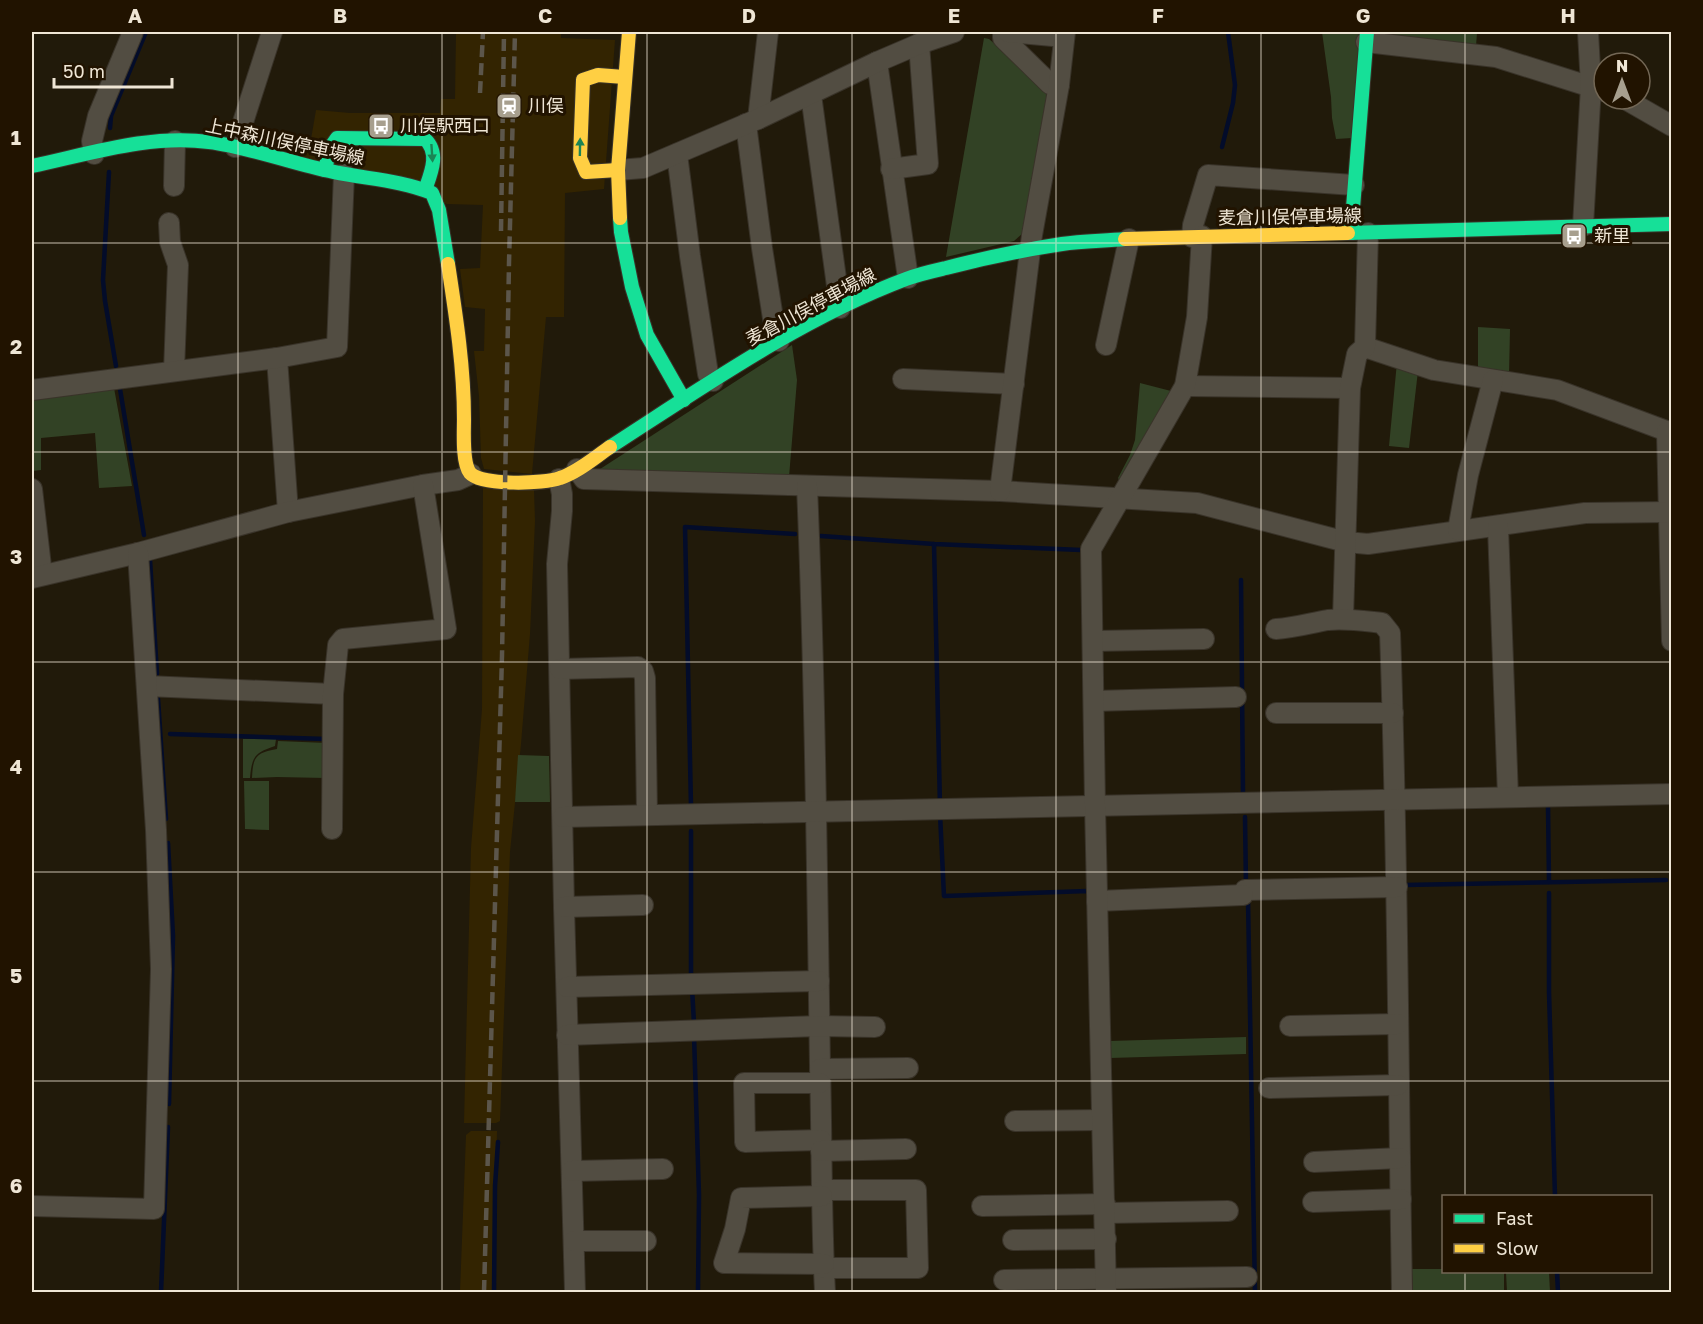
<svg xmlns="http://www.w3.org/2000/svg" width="1703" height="1324" viewBox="0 0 1703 1324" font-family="'Golos Text','Noto Sans JP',sans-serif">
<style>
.built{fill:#332401}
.green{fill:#324225}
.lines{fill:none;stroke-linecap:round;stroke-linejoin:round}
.stream{stroke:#030c2a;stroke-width:4.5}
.street-casing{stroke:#393329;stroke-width:22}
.fast-casing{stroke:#393329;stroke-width:16}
.slow-casing{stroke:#393329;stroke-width:16}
.street{stroke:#524d42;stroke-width:20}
.fast{stroke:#16e098;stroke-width:14}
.slow{stroke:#ffcf43;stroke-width:14}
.rail{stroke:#5c564b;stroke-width:4.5;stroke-dasharray:12 6;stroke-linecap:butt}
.oneway{fill:#1b8454}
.grid{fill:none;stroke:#efe6d5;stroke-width:1.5;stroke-opacity:0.55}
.labels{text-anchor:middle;stroke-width:6;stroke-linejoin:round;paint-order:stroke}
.poi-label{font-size:18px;fill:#efe6d5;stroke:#211300;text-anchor:start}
.street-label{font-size:18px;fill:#efe6d5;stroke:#211300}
.neatline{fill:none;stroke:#efe6d5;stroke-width:2}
.grid-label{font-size:20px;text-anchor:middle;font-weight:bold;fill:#efe6d5}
</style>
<rect width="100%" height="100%" fill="#211a0a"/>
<!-- built -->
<g class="built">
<polygon points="456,32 561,32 561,38 615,40 604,189 565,193 564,317 546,317 532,474 484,469 481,458 479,396 474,351 484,351 485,309 465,307 460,269 480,268 483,205 447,204 299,158 304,148 310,145 316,110 350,113 440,113 441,99 455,99"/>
<polygon points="483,488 534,490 535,521 530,634 521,744 510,852 500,1121 496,1123 464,1123 471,848 482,709"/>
<polygon points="471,1131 497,1131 493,1292 460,1292 466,1135"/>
</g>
<!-- green -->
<g class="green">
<polygon points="1322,32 1361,32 1352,138 1336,139 1332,118 1331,97"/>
<polygon points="1377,32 1477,32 1476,47 1377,35"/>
<polygon points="984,38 989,39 1049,91 1023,233 1014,241 946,257"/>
<polygon points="1478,327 1510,329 1509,376 1478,370"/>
<polygon points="792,345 797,380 789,477 597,471"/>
<polygon points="1397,362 1418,371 1409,448 1389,446"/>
<polygon points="1140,383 1171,391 1119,480 1118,478 1130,455 1135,440"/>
<polygon points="114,388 132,486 99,488 95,433 41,438 41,470 33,471 32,395"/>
<path d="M243 739H276L275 746C254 753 252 757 250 778H243Z"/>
<path d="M278 741 327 743 326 778 277 777 252 778C253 756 256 753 277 749Z"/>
<polygon points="518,755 549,756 550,802 515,802"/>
<polygon points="244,781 269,781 269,830 245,829"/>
<polygon points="1246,1037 1246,1054 1110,1058 1109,1041"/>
<polygon points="1412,1269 1443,1269 1444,1272 1504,1272 1504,1292 1413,1292"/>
<polygon points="1506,1272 1549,1272 1550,1292 1507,1292"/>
</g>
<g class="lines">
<!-- stream -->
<g class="stream">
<polyline points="110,128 111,116 146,32"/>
<polyline points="1222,147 1233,103 1235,85 1228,32"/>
<polyline points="109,172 103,280 105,301 116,366"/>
<polyline points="120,389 144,535"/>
<polyline points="821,536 934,544 1081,550"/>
<polyline points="934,544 940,806"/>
<polyline points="150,560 157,674"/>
<polyline points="1241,580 1243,794"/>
<polyline points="158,699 166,819"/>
<polyline points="170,734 326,739"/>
<polyline points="1548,805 1549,882"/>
<polyline points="691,806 685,527 795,534"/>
<polyline points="940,814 944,896 1087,891 1091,893"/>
<polyline points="1245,817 1246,886"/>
<polyline points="691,831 691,977"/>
<polyline points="168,843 173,936 169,1104"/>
<polyline points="1404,885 1666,880"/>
<polyline points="1549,893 1549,992 1555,1196"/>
<polyline points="1248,899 1255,1292"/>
<polyline points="692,988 694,1023"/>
<polyline points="694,1035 699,1195 698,1292"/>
<polyline points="1557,1272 1558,1292"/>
<polyline points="161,1292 168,1127"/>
<polyline points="494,1292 495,1186 498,1142"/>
</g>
<!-- street casing -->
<g class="street-casing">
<g id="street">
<polyline points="1003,32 1003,38 1050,84 1059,85"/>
<polyline points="1008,32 1064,37"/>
<polyline points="1366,42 1496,57 1604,91"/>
<polyline points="877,62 908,278"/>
<polyline points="810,95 812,102 840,308"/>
<polyline points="1625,99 1672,126"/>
<polyline points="758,119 768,32"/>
<polyline points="746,124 762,248 775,331 779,341"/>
<polyline points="235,147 272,32"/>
<polyline points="94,154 92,141 98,116 133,32"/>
<polyline points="677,154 690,256 708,374 713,381"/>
<polyline points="891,169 928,164 919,44"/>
<polyline points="618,170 643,168 758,119 877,62 919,44 954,32"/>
<polyline points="174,186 175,141"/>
<polyline points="169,223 170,242 178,265 174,371"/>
<polyline points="1583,226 1591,86 1588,32"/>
<polyline points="1192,237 1193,225 1208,175 1354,185"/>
<polyline points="1106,345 1129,239"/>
<polyline points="1365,347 1434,370 1557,390 1672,433"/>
<polyline points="277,358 288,512"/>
<polyline points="903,379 1014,384"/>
<polyline points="1185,386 1350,388"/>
<polyline points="32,390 277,358 337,347 344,174"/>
<polyline points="1667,432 1672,641"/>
<polyline points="577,469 584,479 1000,491 1197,503 1346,542 1368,544 1585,513 1669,512"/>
<polyline points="559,479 562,494 562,511 557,564 564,907 575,1292"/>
<path d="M807 486C815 679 817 873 820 1066 822 1142 821 1217 825 1292"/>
<polyline points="32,489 42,575"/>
<polyline points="1000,491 1032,235 1059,85 1065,32"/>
<polyline points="1498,527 1508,797"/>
<polyline points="1458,530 1468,475 1493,380"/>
<polyline points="32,578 138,553 288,512 423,485 458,480 471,474"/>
<polyline points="1343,619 1350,388 1357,354 1365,347 1368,233"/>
<path d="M1276 629C1294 628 1311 623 1328 620 1346 618 1364 621 1382 623L1390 633C1398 853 1398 1073 1402 1292"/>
<polyline points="1093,641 1204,639"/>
<polyline points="560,669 638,667 643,671 645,678 647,815"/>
<polyline points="147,686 333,694"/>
<polyline points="1094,701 1236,697"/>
<polyline points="1276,713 1393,713"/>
<polyline points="563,817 1672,794"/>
<polyline points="332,829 333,694 338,645 343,639 446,629 423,485"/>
<polyline points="1245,890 1397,887"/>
<polyline points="1097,901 1243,895"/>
<polyline points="564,907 643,905"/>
<polyline points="567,987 819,981"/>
<polyline points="1290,1026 1398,1024"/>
<polyline points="567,1035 819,1026 875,1027"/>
<polyline points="820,1069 908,1068"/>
<polyline points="820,1083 744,1083 745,1142 821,1140"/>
<polyline points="1269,1088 1398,1085"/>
<polyline points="1015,1121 1102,1120"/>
<polyline points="821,1151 906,1149"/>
<polyline points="1314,1162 1400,1158"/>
<polyline points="572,1171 663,1169"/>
<polyline points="822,1190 916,1190 918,1268 824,1268"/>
<polyline points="822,1196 741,1198 735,1229 724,1263 824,1264"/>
<polyline points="1313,1202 1401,1199"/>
<polyline points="32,1206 154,1209 161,969 156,830 138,553"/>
<polyline points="982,1206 1105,1204"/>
<polyline points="1105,1213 1228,1211"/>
<polyline points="1013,1240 1106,1239"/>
<polyline points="574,1241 646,1241"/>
<polyline points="1004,1280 1247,1277"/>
<polyline points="1106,1292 1095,805 1091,549 1185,386 1197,317 1202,236"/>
</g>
</g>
<!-- fast casing -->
<g class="fast-casing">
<g id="fast">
<path d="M32 166C89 154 150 134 209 142 251 147 292 164 334 172 367 179 400 180 432 193L439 210 448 264"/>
<path d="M325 170 330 148 337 138 425 139C440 153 431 173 425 190"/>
<polyline points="620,218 621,232 632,287 647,335 684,400"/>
<polyline points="1348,233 1672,224"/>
<polyline points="1351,233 1367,32"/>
<path d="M610 447C703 387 802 318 906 279 919 274 933 271 946 268 984 258 1023 250 1062 244 1082 241 1104 241 1125 239"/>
</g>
</g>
<!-- slow casing -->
<g class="slow-casing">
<g id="slow">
<polyline points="618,170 586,172 580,158 583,80 598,75 624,77"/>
<polyline points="620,218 618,170 629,32"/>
<polyline points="1125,239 1348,233"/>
<path d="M448 264C456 316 464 367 464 419 464 432 462 463 470 473 482 486 544 484 560 478 578 472 594 458 610 447"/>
</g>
</g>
<!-- street -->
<use href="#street" class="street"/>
<!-- fast -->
<use href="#fast" class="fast"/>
<!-- slow -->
<use href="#slow" class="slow"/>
<!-- rail -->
<g class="rail">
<polyline points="480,93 483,32"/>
<polyline points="501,231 504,32"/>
<polyline points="484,1292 502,656 509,263 515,32"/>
</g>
</g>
<!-- one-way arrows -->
<defs><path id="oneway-solid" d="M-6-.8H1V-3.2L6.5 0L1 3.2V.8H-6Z" transform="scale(1.5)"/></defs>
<g class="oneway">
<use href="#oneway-solid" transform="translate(580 147) rotate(-89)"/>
<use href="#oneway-solid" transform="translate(432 153) rotate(86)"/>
</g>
<!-- grid -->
<path class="grid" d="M238 32V1292M442 32V1292M647 32V1292M852 32V1292M1056 32V1292M1261 32V1292M1465 32V1196M32 243H1672M32 452H1672M32 662H1672M32 872H1672M32 1081H1672M1465 1272V1292"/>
<!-- icons -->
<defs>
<g id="station-square" transform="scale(1.35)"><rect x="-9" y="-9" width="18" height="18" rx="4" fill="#a79f8e" stroke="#211300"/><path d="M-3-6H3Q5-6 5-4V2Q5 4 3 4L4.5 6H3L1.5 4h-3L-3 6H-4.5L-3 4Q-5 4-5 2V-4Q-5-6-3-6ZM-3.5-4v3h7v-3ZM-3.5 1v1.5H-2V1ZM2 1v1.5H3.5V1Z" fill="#fff"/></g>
<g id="bus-square" transform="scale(1.35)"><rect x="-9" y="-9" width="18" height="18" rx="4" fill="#a79f8e" stroke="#211300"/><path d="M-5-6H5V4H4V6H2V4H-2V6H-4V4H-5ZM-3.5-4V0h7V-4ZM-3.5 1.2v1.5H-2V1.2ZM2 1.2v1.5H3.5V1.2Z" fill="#fff"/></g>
</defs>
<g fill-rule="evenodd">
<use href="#station-square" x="509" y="106"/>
<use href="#bus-square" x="381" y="126"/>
<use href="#bus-square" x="1574" y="236"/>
</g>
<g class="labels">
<!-- poi labels -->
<g class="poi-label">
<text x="528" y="112">川俣</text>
<text x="400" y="132">川俣駅西口</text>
<text x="1594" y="242">新里</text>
</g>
<!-- street labels -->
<g class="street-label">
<text transform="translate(285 142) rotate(12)" y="6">上中森川俣停車場線</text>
<text transform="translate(1290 217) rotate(-1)" y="6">麦倉川俣停車場線</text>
<text transform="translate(811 307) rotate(-28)" y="6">麦倉川俣停車場線</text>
</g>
</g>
<!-- border -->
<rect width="1703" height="1324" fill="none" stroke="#211300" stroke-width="66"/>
<!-- legend -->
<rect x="1442" y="1195" width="210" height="78" fill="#211300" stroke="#736755" stroke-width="1.5"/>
<rect x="1454" y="1214" width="30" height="9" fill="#16e098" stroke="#736755" stroke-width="1.5"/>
<text x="1496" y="1225" font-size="18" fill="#efe6d5">Fast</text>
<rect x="1454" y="1244" width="30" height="9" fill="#ffcf43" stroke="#736755" stroke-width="1.5"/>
<text x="1496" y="1255" font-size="18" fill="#efe6d5">Slow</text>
<!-- north arrow -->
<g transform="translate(1622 81)"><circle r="28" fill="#211300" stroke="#736755" stroke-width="1.5"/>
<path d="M0-4.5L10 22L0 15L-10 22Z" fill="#a79f8e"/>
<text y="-9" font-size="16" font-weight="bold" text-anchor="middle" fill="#efe6d5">N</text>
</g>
<!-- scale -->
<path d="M54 78v9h118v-9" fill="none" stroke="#efe6d5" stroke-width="3"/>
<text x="63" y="78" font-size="18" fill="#efe6d5" stroke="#211300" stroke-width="4.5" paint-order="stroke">50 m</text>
<rect x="33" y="33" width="1637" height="1258" class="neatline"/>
<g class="grid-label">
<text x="135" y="23">A</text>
<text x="340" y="23">B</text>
<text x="545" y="23">C</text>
<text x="749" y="23">D</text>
<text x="954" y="23">E</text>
<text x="1158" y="23">F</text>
<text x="1363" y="23">G</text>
<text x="1568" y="23">H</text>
<text x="16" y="145">1</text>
<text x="16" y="354">2</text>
<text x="16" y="564">3</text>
<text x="16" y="774">4</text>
<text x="16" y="983">5</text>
<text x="16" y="1193">6</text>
</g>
</svg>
